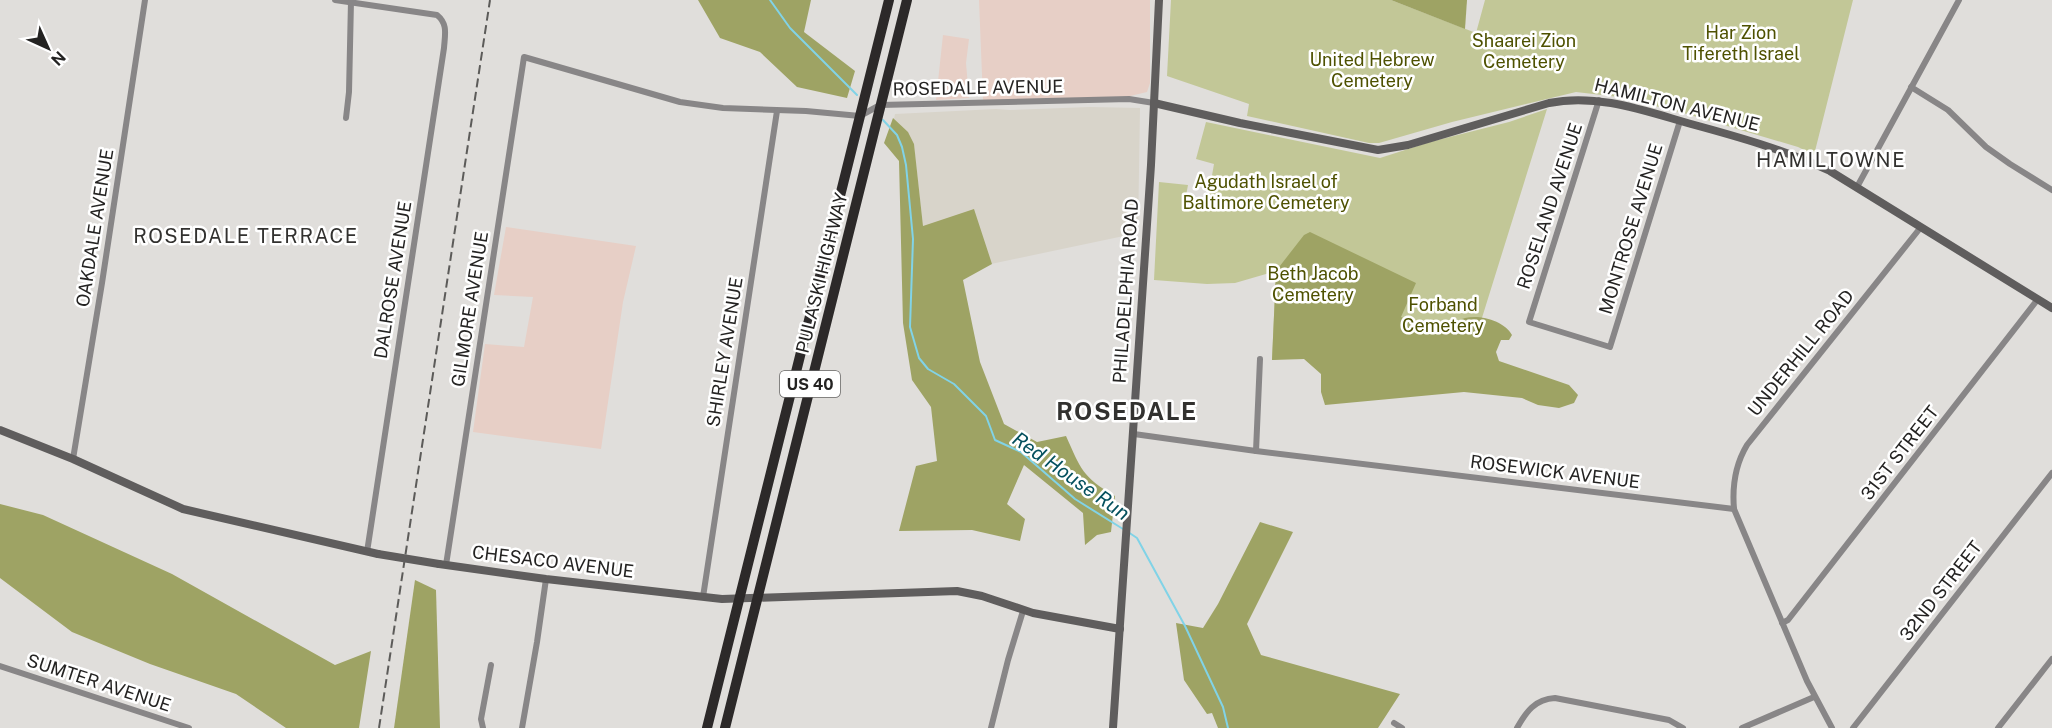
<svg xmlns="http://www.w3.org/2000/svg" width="2052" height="728" viewBox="0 0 2052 728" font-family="'Public Sans',sans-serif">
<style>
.built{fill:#d8d4ca}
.industrial{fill:#e7cfc6}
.green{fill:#c2c797}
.forest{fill:#9ea364}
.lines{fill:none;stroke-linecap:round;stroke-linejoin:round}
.stream{stroke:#81d3e7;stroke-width:2}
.street{stroke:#888687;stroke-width:6}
.secondary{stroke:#5f5d5d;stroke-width:8}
.highway{stroke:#2c2929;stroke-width:10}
.rail{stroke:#5c5b59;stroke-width:2;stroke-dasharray:9 4.5;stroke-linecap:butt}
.secondary-bridge{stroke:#5f5d5d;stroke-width:8}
.labels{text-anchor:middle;stroke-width:5;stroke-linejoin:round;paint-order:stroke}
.shield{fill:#fff;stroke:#666564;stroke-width:1.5}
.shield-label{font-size:16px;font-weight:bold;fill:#242322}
.park-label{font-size:18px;fill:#4e5101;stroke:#fff}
.street-label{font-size:18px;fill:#242322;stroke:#fff}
.neighbourhood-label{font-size:20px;letter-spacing:1.5px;fill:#32312f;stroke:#fff}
.water-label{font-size:20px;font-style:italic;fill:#04505e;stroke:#fff}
.district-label{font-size:24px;font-weight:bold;letter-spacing:1.5px;fill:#32312f;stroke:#fff}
</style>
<rect width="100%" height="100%" fill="#e0dedb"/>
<!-- built -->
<polygon class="built" points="1090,107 1140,108 1138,233 991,264 923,226 914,145 894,119 895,114 996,109 1010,110"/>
<!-- industrial -->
<g class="industrial">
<polygon points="979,0 1150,0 1150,83 1147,92 1126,97 983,100"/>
<polygon points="943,35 969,39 966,63 969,98 936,100"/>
<polygon points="506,227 636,246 623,302 601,449 473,432 485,344 524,347 533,297 494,295"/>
</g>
<!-- green -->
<g class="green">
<polygon points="1171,0 1391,0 1476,33 1485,0 1853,0 1814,155 1798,147 1687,114 1619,97 1576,92 1452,122 1379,143 1369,143 1247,116 1249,104 1167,76"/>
<polygon points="1547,109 1476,337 1272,360 1276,271 1235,283 1207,284 1154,280 1159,182 1188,185 1185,201 1207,204 1214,164 1196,159 1206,122 1380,158 1430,142 1509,122"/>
</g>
<!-- forest -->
<g class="forest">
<polygon points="698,0 811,0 804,32 855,71 847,98 797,87 760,52 720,38"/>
<polygon points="1391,0 1467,0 1465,29"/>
<path d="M893 118 908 132 914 144 923 226 974 209 992 264 963 280 980 362 1004 424 1037 442 1066 436C1081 469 1082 477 1115 496L1111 532 1097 535 1085 545 1083 513 1024 465 1007 504 1025 519 1020 541 972 530 899 531 916 466 937 461 931 407 912 380 903 323 899 161 884 143Z"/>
<path d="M1310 232 1416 283 1401 317 1434 333C1442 329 1458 320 1465 318 1480 314 1505 321 1512 335L1509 340H1501L1496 352 1499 361 1569 385 1578 395 1574 403 1559 408 1538 405 1522 398 1464 392 1325 405 1321 392V374L1304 359 1272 360 1276 271 1304 235Z"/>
<polygon points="0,504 43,515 172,574 335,665 371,651 359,728 286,728 236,694 150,664 72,632 0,578"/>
<polygon points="1260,522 1293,532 1247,624 1261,655 1400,694 1378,728 1218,728 1212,713 1207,714 1184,680 1176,623 1203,628 1218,604"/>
<polygon points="415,580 436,590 440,728 394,728"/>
</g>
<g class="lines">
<!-- stream -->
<g class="stream">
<polyline points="770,0 790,28 857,95"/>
<polyline points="883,120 897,135 902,147 906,165 913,239 910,327 919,358 928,369 954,384 986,416 995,440 1021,452 1075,499 1123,529"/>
<polyline points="1128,532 1137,538 1185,626 1223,707 1228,728"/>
</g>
<!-- street -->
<g class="street">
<path d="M335 0 437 15C448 24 445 34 444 48L367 552"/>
<polyline points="1911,87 1948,110 1986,147 2010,164 2052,190"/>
<polyline points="1599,100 1529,322 1610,347 1680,121"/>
<polyline points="346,118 349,92 351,1"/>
<polyline points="1857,187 1959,0"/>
<polyline points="1134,434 1256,451 1734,509"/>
<polyline points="1256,451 1260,359"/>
<polyline points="73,459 102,283 145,0"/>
<polyline points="446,565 524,57 680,102 723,108 806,111 860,116 880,105 1129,99 1154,103"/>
<polyline points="703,597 777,111"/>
<polyline points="1782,623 1788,620 2038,299"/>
<polyline points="0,666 189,728"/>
<polyline points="1394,723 1402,728"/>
<polyline points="483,728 481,719 491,665"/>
<polyline points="522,728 537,642 546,579"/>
<polyline points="991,728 1008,660 1023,611"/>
<path d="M1517 728C1526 712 1535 699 1555 698L1669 720 1683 728"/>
<polyline points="1742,728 1814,697"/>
<path d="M1832 728 1807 681 1734 509C1732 486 1735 465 1747 445L1921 227"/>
<polyline points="1853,728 2052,473"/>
<polyline points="1998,728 2052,659"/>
</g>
<!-- secondary -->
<g class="secondary">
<path d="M1154 103 1240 123 1378 150 1408 145 1549 103C1597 93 1645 111 1691 124 1739 137 1785 150 1830 171L2052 308"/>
<polyline points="0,430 73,459 183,509 378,554"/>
<polyline points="439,564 546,579 722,599 957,591 982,596 1033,613 1120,629"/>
<polyline points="1113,728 1151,165 1159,0"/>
</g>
<!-- highway -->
<g class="highway">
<polyline points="707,728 889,0"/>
<polyline points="725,728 907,0"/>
</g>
<!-- rail -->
<polyline class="rail" points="379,728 490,0"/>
<!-- secondary-bridge -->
<polyline class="secondary-bridge" points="378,554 439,564"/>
</g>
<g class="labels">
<!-- shield labels -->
<rect class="shield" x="780" y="371" width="60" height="26" rx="4.5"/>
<g class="shield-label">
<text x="810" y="390">US 40</text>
</g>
<!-- park labels -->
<g class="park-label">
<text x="1741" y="39">Har Zion<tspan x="1741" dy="21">Tifereth Israel</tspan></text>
<text x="1524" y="47">Shaarei Zion<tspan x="1524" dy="21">Cemetery</tspan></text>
<text x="1372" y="66">United Hebrew<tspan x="1372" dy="21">Cemetery</tspan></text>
<text x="1266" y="188">Agudath Israel of<tspan x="1266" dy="21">Baltimore Cemetery</tspan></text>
<text x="1313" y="280">Beth Jacob<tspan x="1313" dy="21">Cemetery</tspan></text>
<text x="1443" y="311">Forband<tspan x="1443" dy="21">Cemetery</tspan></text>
</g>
<!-- street labels -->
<g class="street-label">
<text transform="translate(978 88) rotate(-1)" y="6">ROSEDALE AVENUE</text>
<text transform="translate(1677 105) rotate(14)" y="6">HAMILTON AVENUE</text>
<text transform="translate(1550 206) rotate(-72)" y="6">ROSELAND AVENUE</text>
<text transform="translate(95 228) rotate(-81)" y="6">OAKDALE AVENUE</text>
<text transform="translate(1631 229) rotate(-73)" y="6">MONTROSE AVENUE</text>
<text transform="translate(822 273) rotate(-76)" y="6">PULASKI HIGHWAY</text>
<text transform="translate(393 280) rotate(-81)" y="6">DALROSE AVENUE</text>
<text transform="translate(1126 291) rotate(-86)" y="6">PHILADELPHIA ROAD</text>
<text transform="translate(470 309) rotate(-81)" y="6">GILMORE AVENUE</text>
<text transform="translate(725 352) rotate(-81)" y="6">SHIRLEY AVENUE</text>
<text transform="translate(1801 353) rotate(-51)" y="6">UNDERHILL ROAD</text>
<text transform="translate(1900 453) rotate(-52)" y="6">31ST STREET</text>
<text transform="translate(1555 472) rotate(7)" y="6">ROSEWICK AVENUE</text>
<text transform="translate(553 562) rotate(7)" y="6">CHESACO AVENUE</text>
<text transform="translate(1941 591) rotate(-52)" y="6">32ND STREET</text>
<text transform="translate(99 683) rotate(18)" y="6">SUMTER AVENUE</text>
</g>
<!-- neighbourhood labels -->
<g class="neighbourhood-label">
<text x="1831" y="167">HAMILTOWNE</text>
<text x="246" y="243">ROSEDALE TERRACE</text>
</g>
<!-- water labels -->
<g class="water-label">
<text transform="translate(1071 476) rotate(35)" y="7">Red House Run</text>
</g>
<!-- district labels -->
<g class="district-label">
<text x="1127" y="420">ROSEDALE</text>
</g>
</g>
<!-- north arrow -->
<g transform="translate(48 48) rotate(135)" stroke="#ffffff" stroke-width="4.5" paint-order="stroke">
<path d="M0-4.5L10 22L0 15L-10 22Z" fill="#242322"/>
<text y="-9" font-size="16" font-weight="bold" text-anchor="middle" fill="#242322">N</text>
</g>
</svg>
